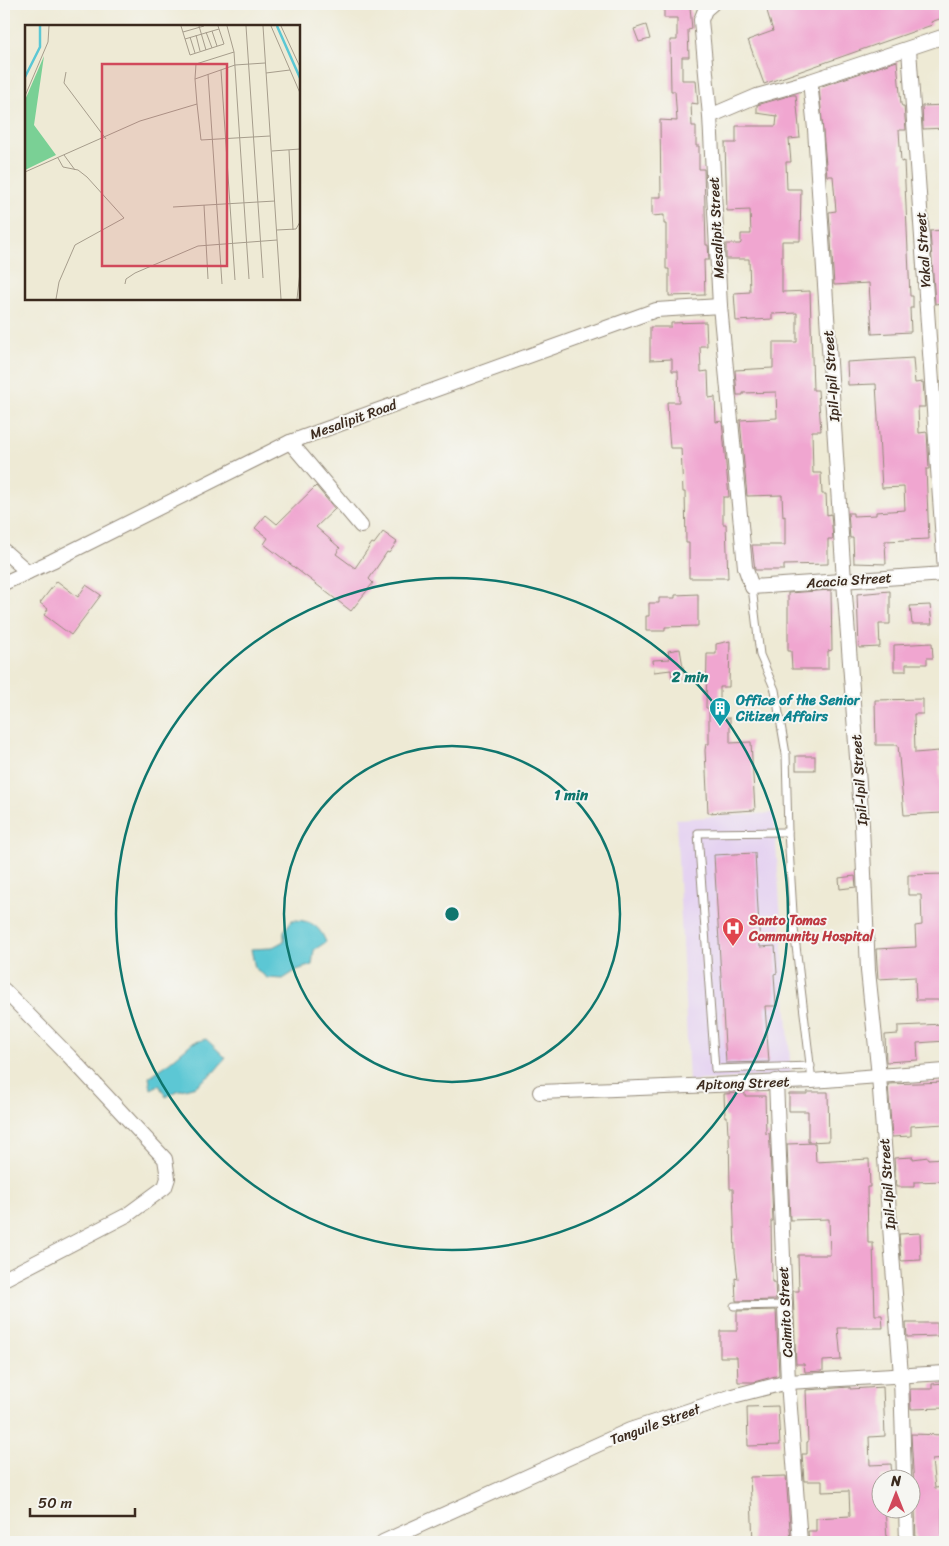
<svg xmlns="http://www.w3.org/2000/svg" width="949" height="1546" viewBox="0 0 949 1546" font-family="Sriracha,sans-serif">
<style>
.built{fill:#e5d3f1}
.water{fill:#5bc7d4;stroke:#4b7879}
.building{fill:#f0a6d0}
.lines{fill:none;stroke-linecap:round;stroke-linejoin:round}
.service-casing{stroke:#948a7a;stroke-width:9}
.minor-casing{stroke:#948a7a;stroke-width:16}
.service{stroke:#fff;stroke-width:7}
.minor{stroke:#fff;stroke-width:14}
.ring{fill:none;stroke:#0f766e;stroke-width:2.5}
.labels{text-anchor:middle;stroke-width:4;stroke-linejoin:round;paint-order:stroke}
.street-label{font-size:14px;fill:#3b2a1e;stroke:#f6f6f2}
.culture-label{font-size:14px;font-weight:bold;fill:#0d838f;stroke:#f6f6f2;text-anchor:start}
.health-label{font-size:14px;font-weight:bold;fill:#be3a42;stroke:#f6f6f2;text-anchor:start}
.inset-river{fill:none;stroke:#5bc7d4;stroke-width:2.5}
.inset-road{fill:none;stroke:#a69d8c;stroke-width:1}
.view{fill:#d1495b;fill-opacity:0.15;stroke:#d1495b;stroke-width:2.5}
.inset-edge{fill:none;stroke:#3b2a1e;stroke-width:2.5}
.centre{fill:#0f766e;stroke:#f6f6f2;stroke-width:2.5}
.ring-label{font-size:15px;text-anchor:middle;font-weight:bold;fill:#0f766e;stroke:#f6f6f2;stroke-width:4;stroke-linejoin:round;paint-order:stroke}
</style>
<rect width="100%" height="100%" fill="#f6f6f2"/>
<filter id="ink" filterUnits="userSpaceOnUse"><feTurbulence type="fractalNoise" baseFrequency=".02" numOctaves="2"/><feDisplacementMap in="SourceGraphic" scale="10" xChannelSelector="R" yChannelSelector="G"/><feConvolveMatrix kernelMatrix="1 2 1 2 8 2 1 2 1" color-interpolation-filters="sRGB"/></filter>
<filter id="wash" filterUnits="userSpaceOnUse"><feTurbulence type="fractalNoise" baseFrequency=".0096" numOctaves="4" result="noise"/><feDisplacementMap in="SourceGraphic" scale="20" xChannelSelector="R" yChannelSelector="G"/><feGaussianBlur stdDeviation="1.12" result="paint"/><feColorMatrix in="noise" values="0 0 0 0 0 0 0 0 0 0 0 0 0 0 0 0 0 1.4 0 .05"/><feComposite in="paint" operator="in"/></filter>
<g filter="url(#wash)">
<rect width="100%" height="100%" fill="#eeead5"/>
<!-- built -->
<polygon class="built" points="774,813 791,1075 689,1081 676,819"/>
<!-- water -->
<g class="water">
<path d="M292 920C310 920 319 925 326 942L314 950 312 965 297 970 283 979 267 978 255 968 251 949 271 948 284 941V931Z"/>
<polygon points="206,1039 226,1058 213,1073 196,1086 177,1091 166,1097 159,1085 151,1089 149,1077 166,1065 192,1043"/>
</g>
<g id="blocks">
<!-- building -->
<g class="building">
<polygon points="779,4 945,4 945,17 931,22 932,25 764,84 748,40 773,31 767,11 781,7"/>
<polygon points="664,7 690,7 692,29 688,30 689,57 682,57 682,80 696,80 698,104 691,103 692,126 696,126 696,146 699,146 699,169 704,169 706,245 708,245 709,260 704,260 705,295 669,296 669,269 666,269 666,224 664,224 664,215 652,216 652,197 661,197 660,120 677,121 675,91 671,91 670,40 677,40 677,18 664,18"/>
<polygon points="646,25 650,39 639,42 634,29"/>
<polygon points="897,61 901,104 902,106 904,106 906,130 899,130 901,162 904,161 910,296 913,296 913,308 910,308 911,332 872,334 869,283 834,285 829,212 836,211 833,176 827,176 819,87"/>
<polygon points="792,95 796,95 800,138 789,139 791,162 786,162 787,189 801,189 800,241 782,241 782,292 810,291 813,390 818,390 821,431 812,431 813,473 821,473 822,494 826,494 827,515 831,514 833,539 828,539 828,564 784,565 784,570 755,570 752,545 785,545 785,516 783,517 782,495 747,496 740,420 777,418 776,392 743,393 743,395 737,395 735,370 773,368 773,342 797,342 797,313 772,314 772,319 736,321 734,293 750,292 749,259 726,259 726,244 740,244 741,243 741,234 751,234 750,210 727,211 725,143 736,143 736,126 776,126 777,116 757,113 757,105"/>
<polygon points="945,105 945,128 923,129 922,106"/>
<polygon points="944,230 945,303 935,304 930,231"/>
<polygon points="706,322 707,346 700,346 701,372 708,371 709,398 715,397 716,422 722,421 729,497 723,497 723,524 726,524 728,578 689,578 689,543 686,543 685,492 683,492 681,448 670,448 668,423 667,402 679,402 678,371 672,371 672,359 650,360 650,327 671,327 671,323"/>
<polygon points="913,358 915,383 923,382 925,407 918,407 919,433 927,432 929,469 926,469 929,539 885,541 886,564 854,563 853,538 850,538 848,513 853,513 853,516 876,515 876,512 905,510 904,487 882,488 876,384 848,385 847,362"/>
<polygon points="941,381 945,381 945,406 942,406"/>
<polygon points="316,486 335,509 316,527 340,548 336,554 355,568 372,543 374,544 383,532 397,542 389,553 387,552 369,579 373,583 351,611 264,544 268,538 255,528 266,515 277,524"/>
<polygon points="57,581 78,597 86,585 101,595 71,635 44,615 48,609 40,603"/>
<polygon points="831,590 832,650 828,651 828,669 792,669 791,651 788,651 788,593"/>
<polygon points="890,591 890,624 879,624 880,647 859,648 857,594"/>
<polygon points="698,594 698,626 665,627 665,631 646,631 646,616 649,616 649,603 659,603 659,598 675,598 675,595"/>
<polygon points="930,605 932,624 912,624 910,606"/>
<polygon points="730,641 729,687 720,687 720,718 730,718 730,743 751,742 755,810 708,813 705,750 706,744 709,744 709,708 706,708 707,654 716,654 716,644"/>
<polygon points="932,643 933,658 927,658 927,664 906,664 906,671 894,671 894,645"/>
<polygon points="680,649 685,679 672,680 671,670 654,672 653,660 670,659 668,651"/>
<polygon points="923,699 923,714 914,714 915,753 939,751 941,766 939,766 942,813 904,815 898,745 876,745 875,700"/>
<rect x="796" y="756" width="19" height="14"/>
<polygon points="755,853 760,947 775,946 777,973 774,974 776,1006 765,1006 769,1062 726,1063 714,855"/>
<polygon points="945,874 945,1000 916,1000 915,977 878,979 876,949 916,947 915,926 922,925 921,895 908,895 908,875"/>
<polygon points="855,876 856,887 840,889 839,878"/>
<polygon points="945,1024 945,1041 917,1043 918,1060 886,1062 885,1035 898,1034 898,1026"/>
<polygon points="945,1082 945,1124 911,1126 911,1136 892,1137 888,1084"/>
<polygon points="807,1092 828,1092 829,1141 808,1142 808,1111 789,1111 789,1094 807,1094"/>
<polygon points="745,1093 745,1096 765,1096 766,1134 769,1133 770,1145 773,1221 771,1221 772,1282 775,1282 776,1300 736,1301 735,1278 738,1279 735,1253 733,1189 730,1189 729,1133 728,1133 727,1117 725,1117 724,1094"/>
<polygon points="815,1143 816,1162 869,1159 870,1187 867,1187 868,1243 873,1243 875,1315 882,1315 883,1328 838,1328 841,1360 823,1361 823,1371 805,1372 804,1364 796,1364 793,1291 799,1291 798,1255 830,1255 829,1219 790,1220 787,1144"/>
<polygon points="913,1157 913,1159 928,1157 928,1159 945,1158 945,1181 914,1182 914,1187 896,1187 894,1158"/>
<polygon points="920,1233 921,1260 901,1261 899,1234"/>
<polygon points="776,1310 779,1375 754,1382 738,1382 737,1357 720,1357 720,1331 737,1331 737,1311"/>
<polygon points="906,1323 937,1323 938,1336 907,1337"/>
<polygon points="945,1383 945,1408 911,1409 910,1389 932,1389 932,1384"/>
<polygon points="850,1387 850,1389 883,1387 885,1436 869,1437 870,1465 891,1464 892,1476 881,1477 882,1508 885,1508 887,1539 809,1542 808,1531 816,1531 816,1518 850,1516 849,1491 822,1492 822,1481 804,1481 802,1454 807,1454 807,1442 808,1442 806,1390"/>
<polygon points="778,1406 780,1445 748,1446 747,1407"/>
<polygon points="911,1434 945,1435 945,1459 932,1460 935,1488 945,1487 945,1507 942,1507 942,1542 916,1542 915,1508 912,1501 912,1489 914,1489"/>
<polygon points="786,1476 791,1542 753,1542 750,1477"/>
</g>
</g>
</g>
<g filter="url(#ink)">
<use href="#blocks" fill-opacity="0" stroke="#948a7a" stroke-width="1"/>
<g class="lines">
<!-- service casing -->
<g class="service-casing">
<g id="service">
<polyline points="752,587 760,655 775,690 786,754 788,832 794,929 812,1081"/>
<polyline points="788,832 698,833 715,1069 811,1066"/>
<polyline points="734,1306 785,1305"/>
</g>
</g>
<!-- minor casing -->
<g class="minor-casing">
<g id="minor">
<polyline points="945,36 810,81 757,96 710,116 720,306 745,567 752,587 945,574"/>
<polyline points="909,49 945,570"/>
<polyline points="810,81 815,129 844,581 862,825 868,971 879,1076 901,1376 904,1478"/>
<polyline points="710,116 701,20 705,10 712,4"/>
<polyline points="290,442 361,526"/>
<polyline points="4,551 28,572"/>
<polyline points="4,583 52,561 290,442 656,310 720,306"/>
<polyline points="4,990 69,1056 165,1159 168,1178 165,1187 127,1215 4,1279"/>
<polyline points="776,1081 788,1382 800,1542"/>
<polyline points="540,1092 812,1081 945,1071"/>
<polyline points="906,1508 907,1542"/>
<polyline points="383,1542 630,1430 733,1396 788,1382 945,1373"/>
</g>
</g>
<!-- service -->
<use href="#service" class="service"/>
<!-- minor -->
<use href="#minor" class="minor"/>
</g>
</g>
<!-- distance rings -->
<g class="ring">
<circle cx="452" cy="914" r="168"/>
<circle cx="452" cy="914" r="336"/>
</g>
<!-- icons -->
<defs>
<g id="building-pin" transform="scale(1.125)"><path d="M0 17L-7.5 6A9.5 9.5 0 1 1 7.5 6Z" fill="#0f9aa8" stroke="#f6f6f2"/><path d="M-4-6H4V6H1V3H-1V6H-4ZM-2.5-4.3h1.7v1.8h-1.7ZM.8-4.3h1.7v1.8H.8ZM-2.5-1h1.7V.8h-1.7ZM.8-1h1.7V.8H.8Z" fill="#fff"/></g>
<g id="hospital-pin" transform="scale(1.125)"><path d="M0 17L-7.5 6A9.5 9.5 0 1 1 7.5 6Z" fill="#e0444e" stroke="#f6f6f2"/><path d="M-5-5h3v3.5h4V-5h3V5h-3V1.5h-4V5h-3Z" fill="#fff"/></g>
</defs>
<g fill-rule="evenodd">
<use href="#building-pin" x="720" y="708"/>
<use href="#hospital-pin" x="733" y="928"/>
</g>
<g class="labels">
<!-- street labels -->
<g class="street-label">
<text transform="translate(716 228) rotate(-93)" y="5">Mesalipit Street</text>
<text transform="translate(923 250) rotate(-94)" y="5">Yakal Street</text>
<text transform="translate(831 376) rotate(-94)" y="5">Ipil-Ipil Street</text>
<text transform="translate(353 419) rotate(-20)" y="5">Mesalipit Road</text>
<text transform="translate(849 580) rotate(-4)" y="5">Acacia Street</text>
<text transform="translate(859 780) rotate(-94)" y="5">Ipil-Ipil Street</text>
<text transform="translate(743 1083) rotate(-2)" y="5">Apitong Street</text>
<text transform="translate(887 1184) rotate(-94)" y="5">Ipil-Ipil Street</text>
<text transform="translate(785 1312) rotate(-93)" y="5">Caimito Street</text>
<text transform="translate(655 1424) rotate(-20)" y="5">Tanguile Street</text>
</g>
<!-- culture labels -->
<g class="culture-label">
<text x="736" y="705">Office of the Senior<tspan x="736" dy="16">Citizen Affairs</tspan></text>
</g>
<!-- health labels -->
<g class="health-label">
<text x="749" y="925">Santo Tomas<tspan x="749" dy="16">Community Hospital</tspan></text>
</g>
</g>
<!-- overview -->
<g transform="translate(25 25)">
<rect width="275" height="275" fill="#eeead5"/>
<path d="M19 31 9 100 31 130 0 145V75Z" fill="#7ad095"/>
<path class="inset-river" d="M252 1 275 53M0 52 15 22V1"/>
<path class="inset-road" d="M156 1 165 30 199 19 193 1M174 1 181 25M202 1 209 27 224 254M221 1 238 253M238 1 256 274M246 1 275 68M256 1 275 42M187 6 192 21M158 7 179 1M181 7 187 23M171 10 175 26M165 12 170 28M160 14 194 4M240 38 210 40 170 54 172 79 176 115 245 111M196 45 210 255M41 47 39 58 81 114M241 48 265 45M183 49 197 259M170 54 171 39 209 27M0 71 23 17 24 1M264 125 268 205M247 126 275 124M39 130 50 145M0 147 115 96 172 79M179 180 183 254M148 182 250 176M252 205 271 204 275 197M100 259 101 254 110 248 173 221 252 215M31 274 34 257 50 220 99 193 62 152 53 145 38 142 33 133M272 274 275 247"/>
<path class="view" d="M77 39H202V241H77Z"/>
<rect width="275" height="275" class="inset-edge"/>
</g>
<circle cx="452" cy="914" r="8" class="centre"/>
<g class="ring-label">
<text x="690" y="682">2 min</text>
<text x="571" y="800">1 min</text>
</g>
<!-- margin -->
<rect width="949" height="1546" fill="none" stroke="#f6f6f2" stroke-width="20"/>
<!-- north arrow -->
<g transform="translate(896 1494)"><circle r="24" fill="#f6f6f2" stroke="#aba49d"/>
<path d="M0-4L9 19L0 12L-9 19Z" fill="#d1495b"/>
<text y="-8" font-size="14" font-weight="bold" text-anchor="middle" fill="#3b2a1e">N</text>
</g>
<!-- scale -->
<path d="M30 1508v8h105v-8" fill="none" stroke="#3b2a1e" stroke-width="2.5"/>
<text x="38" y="1508" font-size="15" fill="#3b2a1e" stroke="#f6f6f2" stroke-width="4" paint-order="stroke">50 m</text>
</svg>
